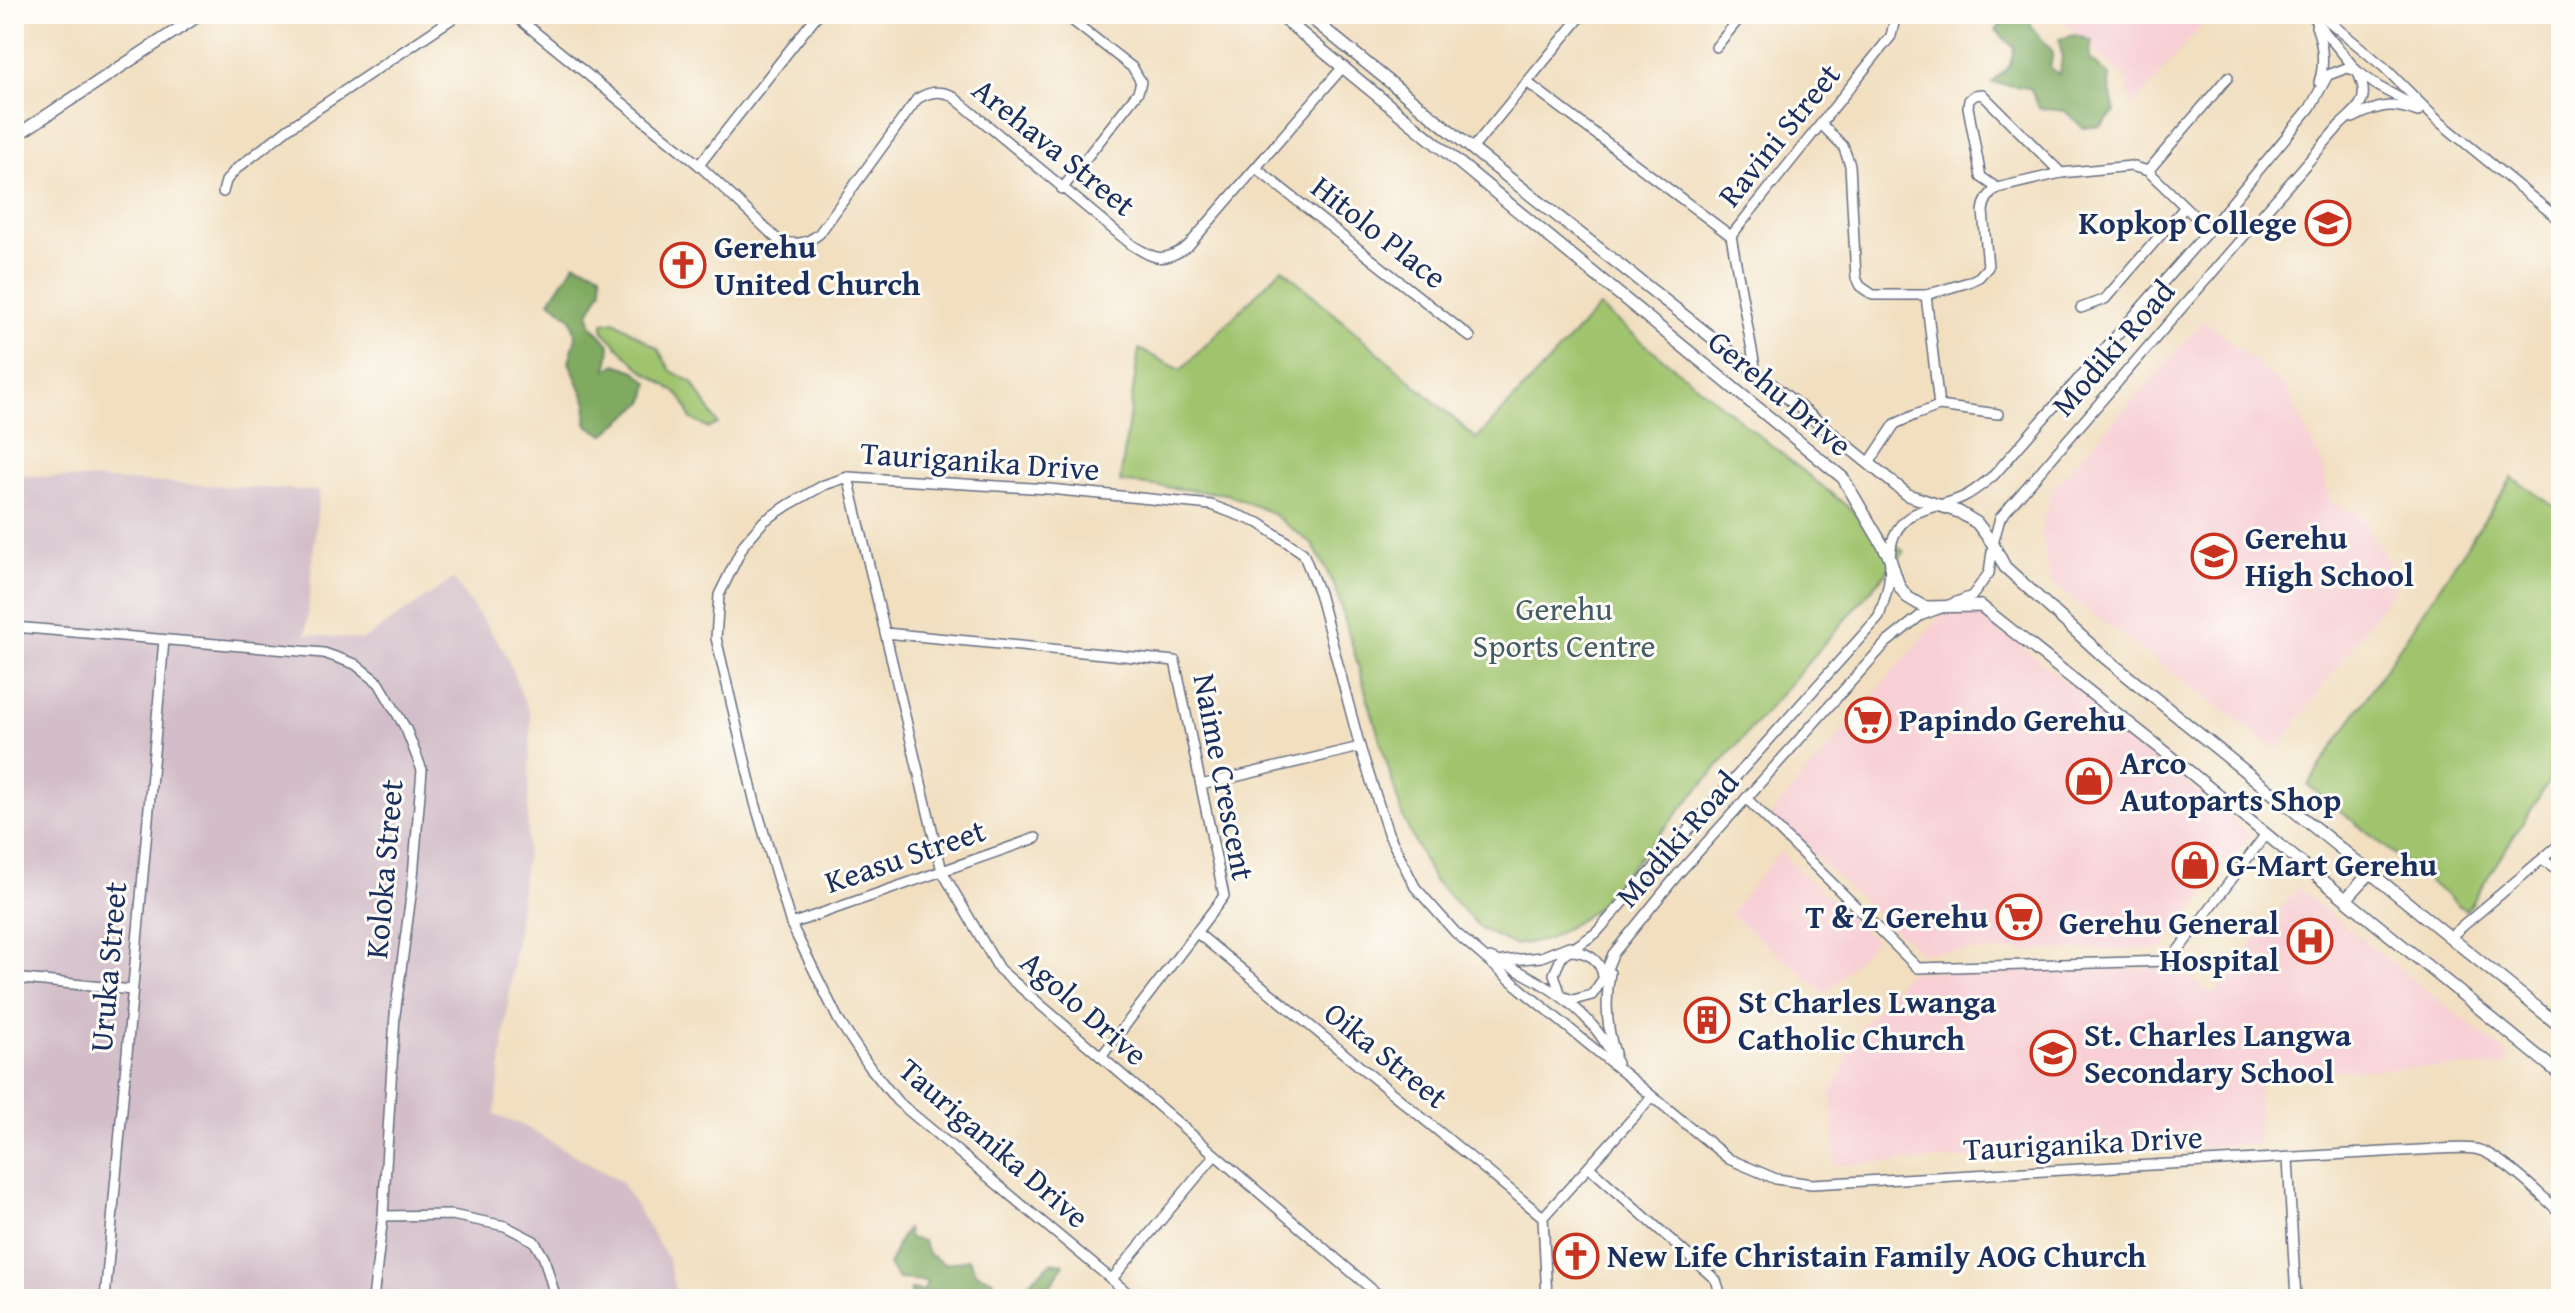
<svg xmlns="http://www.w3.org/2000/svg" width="2575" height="1313" viewBox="0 0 2575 1313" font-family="'Gentium Book Plus',serif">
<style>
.built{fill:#f7cfd4}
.industrial{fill:#d2bdc8}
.green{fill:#a0c46e;stroke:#5e7a66;stroke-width:2}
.forest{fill:#80aa61;stroke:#4e6c60;stroke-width:2}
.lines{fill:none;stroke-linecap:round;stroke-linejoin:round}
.minor-casing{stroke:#666d80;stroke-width:12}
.tertiary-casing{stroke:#666d80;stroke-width:14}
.minor{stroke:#fff;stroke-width:9}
.tertiary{stroke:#fff;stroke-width:11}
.labels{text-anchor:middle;stroke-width:6;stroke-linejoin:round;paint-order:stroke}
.street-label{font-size:32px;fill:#1b2f5e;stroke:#fdfcf7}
.poi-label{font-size:32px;font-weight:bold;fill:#1b2f5e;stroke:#fdfcf7;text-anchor:start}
.park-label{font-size:32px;fill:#435c63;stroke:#fdfcf7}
</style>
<rect width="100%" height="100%" fill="#fdfcf7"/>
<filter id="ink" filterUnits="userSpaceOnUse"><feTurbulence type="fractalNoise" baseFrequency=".0125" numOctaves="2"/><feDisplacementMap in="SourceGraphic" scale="16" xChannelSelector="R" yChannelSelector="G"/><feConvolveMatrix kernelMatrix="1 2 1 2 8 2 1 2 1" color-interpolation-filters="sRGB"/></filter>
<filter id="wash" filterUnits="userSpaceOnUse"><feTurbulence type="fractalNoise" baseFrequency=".006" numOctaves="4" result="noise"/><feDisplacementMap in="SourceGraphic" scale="32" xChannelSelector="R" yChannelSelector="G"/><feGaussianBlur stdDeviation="1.8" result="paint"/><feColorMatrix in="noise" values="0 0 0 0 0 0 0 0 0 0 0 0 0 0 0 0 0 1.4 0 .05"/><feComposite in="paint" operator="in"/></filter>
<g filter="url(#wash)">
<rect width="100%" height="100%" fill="#f1dfc0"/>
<!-- built -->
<g class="built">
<polygon points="2055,14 2211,14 2132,108 2125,78"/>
<polygon points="2204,320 2286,388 2323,466 2330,502 2359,513 2399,582 2277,750 2050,582 2041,529 2053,489"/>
<polygon points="1959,595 2251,835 2162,949 1920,952 1770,816"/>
<polygon points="1779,852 1875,940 1826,994 1730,914"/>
<polygon points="2297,888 2510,1056 2504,1066 2259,1072 2258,1144 1835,1165 1831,1094 1861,1027 1908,972 2173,968 2213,994"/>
</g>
<!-- industrial -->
<polygon class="industrial" points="14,475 319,491 306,634 363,640 453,579 504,650 531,718 527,846 495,1115 524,1126 621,1182 668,1259 677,1299 14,1299"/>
<!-- green -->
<g class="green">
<polygon points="1282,268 1477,439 1599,307 1904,552 1592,912 1547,940 1514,945 1481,929 1432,878 1403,818 1335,587 1313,545 1270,512 1227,494 1120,482 1139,349 1181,370"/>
<path d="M615 321 658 349 671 371 692 382 718 424 708 428 690 418C685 391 664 386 644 371 629 359 616 344 603 331V323Z"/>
<polygon points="2512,478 2561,511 2561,763 2466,911 2308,785"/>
</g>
<!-- forest -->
<g class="forest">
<polygon points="2012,14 2028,14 2032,28 2053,52 2050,68 2060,74 2062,55 2059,39 2075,35 2092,41 2089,58 2110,76 2109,86 2115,112 2101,126 2083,128 2065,111 2039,108 2030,88 1992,83 2010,65 2014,48 1996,30"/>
<polygon points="575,263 601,273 602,289 589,313 591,325 610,345 607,370 616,364 635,371 649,383 645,401 604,435 586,424 587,403 569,362 576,337 571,318 550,301"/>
<polygon points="907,1229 909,1238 923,1241 928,1254 945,1264 969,1259 976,1273 993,1280 994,1299 909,1299 911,1289 924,1291 927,1281 898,1279 889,1265 900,1238"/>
<polygon points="1052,1262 1064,1264 1042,1299 1015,1299 1018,1292"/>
</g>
</g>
<g filter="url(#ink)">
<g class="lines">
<!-- minor casing -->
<g class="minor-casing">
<g id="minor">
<path d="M513 14 699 165 778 240C794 246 806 244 819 234L917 99C929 92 938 90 951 95L1132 245C1156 260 1164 263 1188 246L1342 68"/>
<polyline points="2310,14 2357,71 2379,87 2420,109"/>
<polyline points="2320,14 2385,68 2436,119 2561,221"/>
<path d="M2316 26C2323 44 2325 65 2319 82"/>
<polyline points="1716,47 1743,14"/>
<polyline points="1528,83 1731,236 1891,36 1894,23 1892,14"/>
<path d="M2353 118C2379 105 2391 102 2418 112"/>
<path d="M1821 124 1843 146 1850 165 1856 278 1860 286 1873 295H1926L1969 282 1979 277 1988 267 1983 211C1984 201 1989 194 1997 188L2061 173 2131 166 2148 171 2209 230"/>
<polyline points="1472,149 1583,14"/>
<polyline points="699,165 818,14"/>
<polyline points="1257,169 1470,337"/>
<polyline points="2148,171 2228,77"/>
<polyline points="1997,188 1981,177 1968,107 1969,100 1975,95 1982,94 2061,173"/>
<polyline points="1062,189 1138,92 1141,82 1133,68 1064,14"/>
<polyline points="223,192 226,181 235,170 289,128 459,14"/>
<polyline points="1731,236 1756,372"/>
<polyline points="1926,295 1939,406"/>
<polyline points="2081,308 2105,299 2184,208"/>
<polyline points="1869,463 1895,424 1915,415 1939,406 1998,414"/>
<polyline points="848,477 942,871 999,969 1383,1299"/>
<polyline points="14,627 324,653 355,664 379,683 406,729 422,770 412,888 395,1015 383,1216 373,1299"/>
<polyline points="885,633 1175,661 1224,896 1101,1057"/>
<polyline points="1201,785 1360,747"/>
<polyline points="1746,798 1918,968 2170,961 2266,834"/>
<polyline points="2543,860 2561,872"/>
<polyline points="791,924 1036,838"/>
<polyline points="1196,932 1543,1217"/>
<polyline points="2450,937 2561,843"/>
<path d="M1568 951C1585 951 1600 958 1603 976"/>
<path d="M1490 958C1529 974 1571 997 1597 1031 1605 1041 1611 1053 1617 1063"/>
<polyline points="1503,961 1541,957 1569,946"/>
<path d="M1610 973C1605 1000 1606 1026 1615 1053"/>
<polyline points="14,978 132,990"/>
<path d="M1561 996 1554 974 1562 956 1596 933 1879 617C1882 605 1888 592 1889 580 1891 565 1888 551 1894 536 1907 506 1938 509 1963 497 1974 492 1984 483 1994 475L2209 230 2310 108 2328 75 2347 68 2357 71"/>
<path d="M1561 996 1573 1000 1592 995 1603 979 1613 954 1679 873 1886 643 1920 616 1972 596 1989 573 1993 544 2000 518 2340 125C2361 106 2371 99 2357 71"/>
<polyline points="2288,1159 2296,1299"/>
<polyline points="1589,1167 1716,1280 1722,1299"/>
<polyline points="383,1216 452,1215 505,1226 534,1241 544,1258 556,1299"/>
<polyline points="1112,1279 1215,1155"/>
<polyline points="105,1299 164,640"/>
<path d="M1135 1299 897 1101 869 1066 839 1021 791 924 755 803 716 638 719 595 744 544 764 521 790 504 824 485 848 477 1049 489 1211 505 1259 523 1303 553 1319 593 1360 747 1388 833 1415 887 1455 932 1521 989 1729 1159 1776 1179 1812 1184 2437 1149C2449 1149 2463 1147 2475 1149 2499 1153 2541 1196 2561 1213"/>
<polyline points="1547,1299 1543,1217 1652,1097"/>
</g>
</g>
<!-- tertiary casing -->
<g class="tertiary-casing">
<g id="tertiary">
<polyline points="1278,14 1843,478 1889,556 1899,586 1907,597 1924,607 1981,606 2169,755 2561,1075"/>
<polyline points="1306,14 1481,156 1756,372 1908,495 1959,512 1977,523 1993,544 2005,567 2104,657 2561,1027"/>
<polyline points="14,137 201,14"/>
<polyline points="2346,899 2370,873"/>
</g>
</g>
<!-- minor -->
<use href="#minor" class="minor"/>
<!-- tertiary -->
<use href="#tertiary" class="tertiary"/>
</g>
</g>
<!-- icons -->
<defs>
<g id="university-ring" transform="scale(2.3)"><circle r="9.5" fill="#fdfcf7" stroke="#c8321e" stroke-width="1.5"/><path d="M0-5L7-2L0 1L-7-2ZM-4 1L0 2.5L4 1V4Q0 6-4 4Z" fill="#c8321e"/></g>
<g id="church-ring" transform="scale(2.3)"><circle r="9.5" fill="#fdfcf7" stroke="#c8321e" stroke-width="1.5"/><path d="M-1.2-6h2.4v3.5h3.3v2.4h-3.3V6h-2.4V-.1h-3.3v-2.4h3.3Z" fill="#c8321e"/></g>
<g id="school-ring" transform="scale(2.3)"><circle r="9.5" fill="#fdfcf7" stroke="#c8321e" stroke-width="1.5"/><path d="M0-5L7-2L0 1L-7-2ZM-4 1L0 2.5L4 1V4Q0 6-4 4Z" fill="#c8321e"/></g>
<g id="supermarket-ring" transform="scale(2.3)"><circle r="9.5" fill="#fdfcf7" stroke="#c8321e" stroke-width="1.5"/><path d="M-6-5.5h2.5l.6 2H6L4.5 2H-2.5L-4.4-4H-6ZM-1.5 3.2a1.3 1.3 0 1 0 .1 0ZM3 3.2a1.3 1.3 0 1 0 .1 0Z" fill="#c8321e"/></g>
<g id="shop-ring" transform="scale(2.3)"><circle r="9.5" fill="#fdfcf7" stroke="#c8321e" stroke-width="1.5"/><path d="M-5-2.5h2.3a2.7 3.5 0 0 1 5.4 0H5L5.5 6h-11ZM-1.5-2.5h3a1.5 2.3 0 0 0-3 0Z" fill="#c8321e"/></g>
<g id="hospital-ring" transform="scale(2.3)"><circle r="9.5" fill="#fdfcf7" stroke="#c8321e" stroke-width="1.5"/><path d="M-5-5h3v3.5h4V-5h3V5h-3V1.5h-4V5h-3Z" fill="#c8321e"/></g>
<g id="building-ring" transform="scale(2.3)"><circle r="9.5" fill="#fdfcf7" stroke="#c8321e" stroke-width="1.5"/><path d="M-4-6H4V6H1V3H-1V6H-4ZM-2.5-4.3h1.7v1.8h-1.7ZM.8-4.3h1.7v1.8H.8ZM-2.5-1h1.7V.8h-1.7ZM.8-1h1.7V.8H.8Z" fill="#c8321e"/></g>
</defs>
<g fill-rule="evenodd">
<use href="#university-ring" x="2328" y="223"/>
<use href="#church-ring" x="683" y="265"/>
<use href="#school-ring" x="2214" y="556"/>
<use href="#supermarket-ring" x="1868" y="720"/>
<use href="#shop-ring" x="2089" y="781"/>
<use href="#shop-ring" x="2195" y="865"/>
<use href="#supermarket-ring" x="2019" y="917"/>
<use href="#hospital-ring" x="2310" y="941"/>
<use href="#building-ring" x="1707" y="1020"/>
<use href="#school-ring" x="2053" y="1053"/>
<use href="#church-ring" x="1576" y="1256"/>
</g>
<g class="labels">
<!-- street labels -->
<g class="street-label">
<text transform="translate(1779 135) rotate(-51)" y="11">Ravini Street</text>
<text transform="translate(1054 147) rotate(39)" y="11">Arehava Street</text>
<text transform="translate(1379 232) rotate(38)" y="11">Hitolo Place</text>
<text transform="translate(2113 348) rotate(-49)" y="11">Modiki Road</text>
<text transform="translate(1780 393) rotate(40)" y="11">Gerehu Drive</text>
<text transform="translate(980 461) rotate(4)" y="11">Tauriganika Drive</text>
<text transform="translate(1224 777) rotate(79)" y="11">Naime Crescent</text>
<text transform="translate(1677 839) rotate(-49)" y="11">Modiki Road</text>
<text transform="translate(905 856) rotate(-19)" y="11">Keasu Street</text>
<text transform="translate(384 869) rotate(-85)" y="11">Koloka Street</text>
<text transform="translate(108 967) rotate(-85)" y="11">Uruka Street</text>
<text transform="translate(1084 1008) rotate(41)" y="11">Agolo Drive</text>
<text transform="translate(1386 1055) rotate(39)" y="11">Oika Street</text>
<text transform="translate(994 1143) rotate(41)" y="11">Tauriganika Drive</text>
<text transform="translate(2083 1143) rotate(-3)" y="11">Tauriganika Drive</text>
</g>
<!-- poi labels -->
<g class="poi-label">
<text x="2297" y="234" text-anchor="end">Kopkop College</text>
<text x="714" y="258">Gerehu<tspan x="714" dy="37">United Church</tspan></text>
<text x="2245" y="549">Gerehu<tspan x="2245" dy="37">High School</tspan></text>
<text x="1899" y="731">Papindo Gerehu</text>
<text x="2120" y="774">Arco<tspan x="2120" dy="37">Autoparts Shop</tspan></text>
<text x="2226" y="876">G-Mart Gerehu</text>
<text x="1988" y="928" text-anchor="end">T &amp; Z Gerehu</text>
<text x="2279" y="934" text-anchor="end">Gerehu General<tspan x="2279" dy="37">Hospital</tspan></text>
<text x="1738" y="1013">St Charles Lwanga<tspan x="1738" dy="37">Catholic Church</tspan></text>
<text x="2084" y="1046">St. Charles Langwa<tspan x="2084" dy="37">Secondary School</tspan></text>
<text x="1607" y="1267">New Life Christain Family AOG Church</text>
</g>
<!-- park labels -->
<g class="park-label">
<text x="1564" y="620">Gerehu<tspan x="1564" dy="37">Sports Centre</tspan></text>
</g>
</g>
<!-- margin -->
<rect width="2575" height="1313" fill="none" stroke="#fdfcf7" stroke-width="48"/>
</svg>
